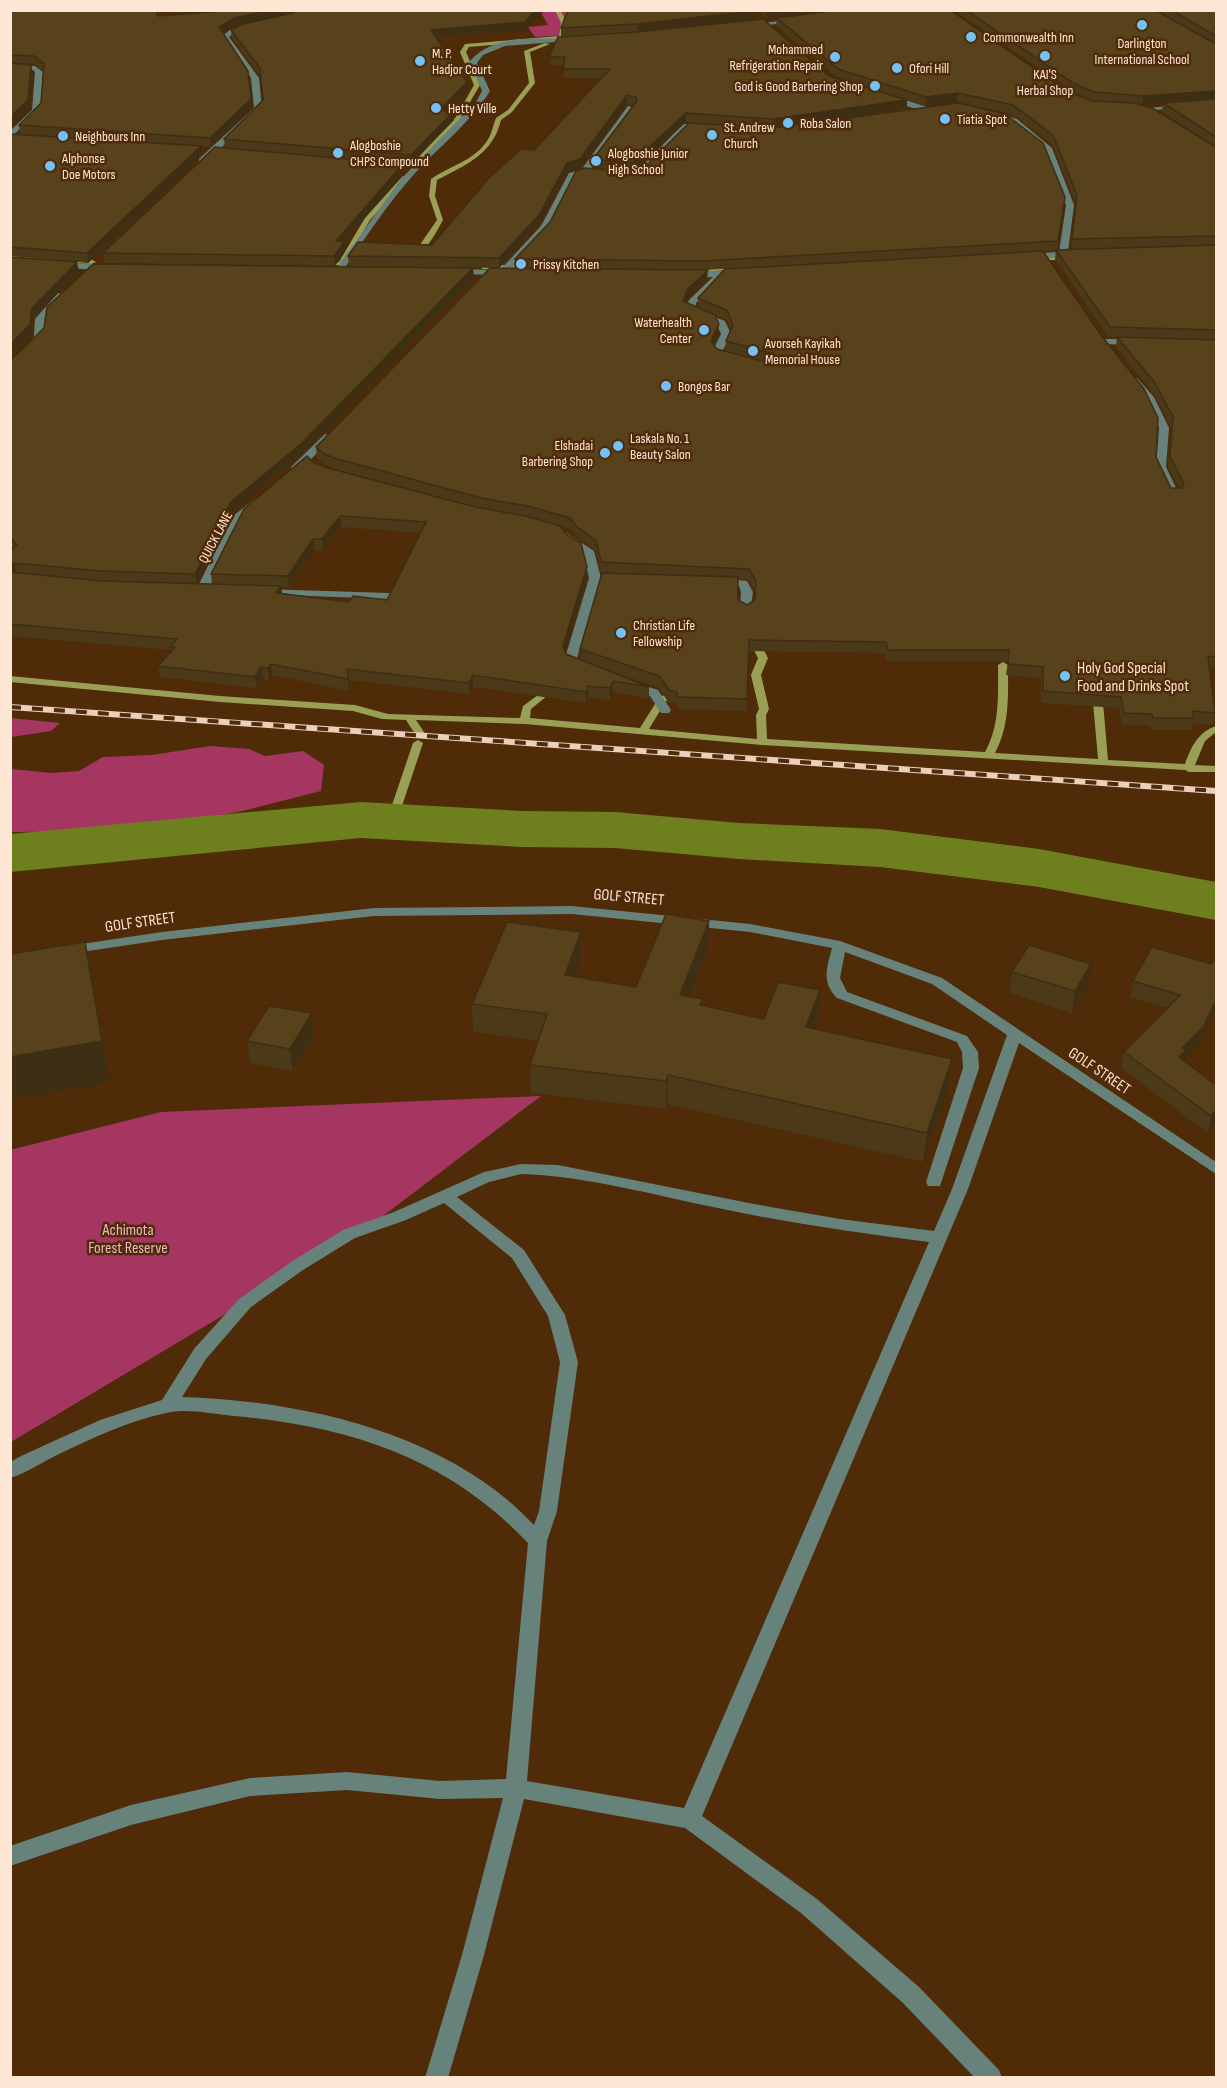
<svg xmlns="http://www.w3.org/2000/svg" width="1227" height="2088" viewBox="0 0 1227 2088" font-family="'Sofia Sans Condensed',sans-serif">
<style>
.forest{fill:#a53662}
.lines{fill:none;stroke-linecap:round;stroke-linejoin:round}
.stream{fill:#999f55;fill-rule:evenodd}
.river{fill:#6e801e;fill-rule:evenodd}
.minor{fill:#67817b;fill-rule:evenodd}
.rail-casing{stroke:#e9d0bc;stroke-width:6}
.rail{stroke:#4f2b08;stroke-width:4;stroke-dasharray:11;stroke-linecap:butt}
.wall{fill:#4b3918;fill-rule:evenodd}
.shaded-wall{fill:#3d2e14}
.building{fill:#57421c;stroke:#3d2e14;stroke-width:1.5}
.poi-dot{fill:#73c1f5;stroke:#4f2b08;stroke-width:2}
.labels{text-anchor:middle;stroke-width:5;stroke-linejoin:round;paint-order:stroke}
.far-poi-label{font-size:14px;fill:#fee6d4;stroke:#4f2b08;text-anchor:start}
.far-street-label{font-size:14px;fill:#fee6d4;stroke:#4f2b08}
.poi-label{font-size:16px;fill:#fee6d4;stroke:#4f2b08;text-anchor:start}
.street-label{font-size:16px;fill:#fee6d4;stroke:#4f2b08}
.park-label{font-size:16px;fill:#f0b4c6;stroke:#4f2b08}
</style>
<rect width="100%" height="100%" fill="#4f2b08"/>
<!-- forest -->
<g class="forest">
<polygon points="518,11 577,11 595,33 535,37 528,27 548,25 540,11"/>
<polygon points="11,718 60,723 51,731 11,737"/>
<polygon points="210,746 249,749 265,756 303,751 324,765 321,791 238,812 124,831 11,832 11,769 51,773 79,771 103,757 152,755"/>
<polygon points="541,1096 358,1235 11,1442 10,1150 161,1112"/>
</g>
<g class="lines">
<!-- stream -->
<g class="stream">
<polygon points="555,10 560,10 567,23 565,36 666,28 669,30 469,47 466,52 480,85 460,119 417,166 319,158 316,156 319,154 413,163 456,117 474,85 460,52 465,44 559,36 561,23"/>
<path d="M545 43 550 44 530 52 535 83 512 112 501 120C493 154 466 165 437 180L435 196 443 220C436 232 425 256 410 256V254L419 246 437 220 429 196 431 179C449 166 474 161 487 141 492 134 493 125 496 118L508 110 529 83 524 51Z"/>
<polygon points="403,176 408,177 370,220 343,265 318,265 318,263 320,262 339,262 365,218"/>
<polygon points="10,254 92,260 96,262 92,264 10,258"/>
<polygon points="1071,255 1075,257 1073,258 1032,262 1028,260 1032,258"/>
<polygon points="759,264 761,265 761,267 692,273 688,271 692,269"/>
<polygon points="482,265 564,266 568,268 564,270 485,269 482,269"/>
<path d="M753 636 758 639 768 658 761 675 769 709 766 715 767 739 985 752C1000 725 998 695 998 665L1003 662 1008 665C1008 696 1010 725 995 753L1098 759 1092 691 1097 688 1102 691 1108 760 1185 764C1191 747 1198 732 1216 726V732L1205 741 1195 765 1216 766V772H1189L1185 770 762 745 525 724 416 720 426 735 421 738 417 737 406 720 382 719 353 711 220 702 10 682V676L220 696 355 705 388 714 520 718 523 706 553 684 558 687 531 709 530 718 640 728 660 696 668 695 673 698 666 701 649 729 757 739 756 715 759 709 751 675 758 658 748 639Z"/>
<polygon points="418,740 423,743 401,809 365,822 357,822 356,820 357,818 392,805 413,743"/>
</g>
<!-- river -->
<polygon class="river" points="361,802 522,811 615,812 739,823 880,829 1039,849 1216,882 1216,920 1039,887 880,867 739,859 615,848 522,847 361,838 10,872 10,834"/>
<!-- minor -->
<g class="minor">
<polygon points="799,19 797,22 747,27 744,25"/>
<polygon points="250,25 252,28 235,32 229,37 259,78 262,109 205,163 199,163 199,159 254,108 251,78 221,37 231,29"/>
<path d="M519 39 576 38 580 40 505 46 483 55 477 63 490 91C470 123 441 145 416 172 388 203 365 238 342 272H336L335 270 401 179 476 102 482 91 470 61C484 46 499 42 519 39Z"/>
<polygon points="10,65 35,66 43,72 40,111 10,138 10,131 32,110 35,72 33,70 10,69"/>
<polygon points="890,95 927,107 928,109 921,111 887,99"/>
<polygon points="1216,101 1216,105 1143,111 1139,109"/>
<polygon points="628,106 635,108 590,170 598,171 598,175 575,177 549,227 525,251 508,275 451,274 450,272 454,269 500,270 541,226 569,173 581,170"/>
<polygon points="990,111 1017,119 1052,148 1074,205 1068,252 1078,252 1078,256 1027,260 1023,257 1027,254 1059,252 1066,205 1044,149 1011,123 990,115"/>
<path d="M683 124H705L709 126 705 128H688C673 141 647 180 628 179V175L640 168Z"/>
<polygon points="58,262 109,265 113,268 109,271 55,267 55,263"/>
<polygon points="739,270 743,273 742,275 724,276 696,303 695,309 725,321 731,334 723,350 724,353 737,360 732,363 717,357 713,350 721,334 716,323 685,310 689,300 713,277 688,278 684,275 688,272"/>
<polygon points="58,293 66,295 45,319 44,336 10,370 10,361 32,340 34,336 35,319"/>
<polygon points="1104,339 1136,339 1141,342 1136,345 1101,344 1099,342"/>
<polygon points="1131,378 1137,378 1154,397 1169,428 1166,467 1180,496 1179,498 1171,498 1156,467 1159,428 1145,398 1131,382"/>
<polygon points="325,434 334,436 299,471 291,471 291,467"/>
<polygon points="256,498 261,501 243,518 208,590 202,593 198,592 196,590 233,516"/>
<polygon points="547,525 567,533 594,551 601,578 577,658 579,662 587,665 587,671 583,672 570,667 565,658 589,578 583,552 543,530 543,526"/>
<polygon points="719,578 747,581 753,592 750,613 746,614 740,611 741,592 739,586 715,583 715,579"/>
<polygon points="262,589 389,593 395,596 389,599 258,594 256,592"/>
<polygon points="631,681 658,690 671,710 669,713 661,713 650,696 627,688 625,685"/>
<path d="M572 906 750 924 840 941 942 978 1216 1162V1174L1019 1043 968 1189 702 1816 817 1899 919 1987 999 2070 1002 2078H975L903 2003 801 1913 685 1828 524 1799 484 1955 448 2078H425L462 1955 503 1798 440 1799 347 1790 250 1796 131 1825 10 1866V1846L131 1805 250 1778 347 1772 440 1781 506 1779 528 1543C446 1457 350 1427 234 1416 212 1414 188 1408 166 1413 127 1421 91 1439 55 1456 41 1463 26 1473 10 1478V1462L21 1456 100 1420 162 1400 194 1349 239 1299 291 1262 343 1230 394 1212 484 1172 521 1164 558 1165 754 1204 840 1219 934 1231 952 1189 1007 1035 932 984 845 952 840 978 847 992 967 1036 978 1052 979 1068 940 1186H928L926 1182 963 1068 962 1052 957 1042 837 998C821 982 827 967 832 948L750 932 572 914 374 916 162 940 68 954 61 950 68 946 162 932 374 908ZM521 1174C587 1176 653 1195 718 1208 788 1223 858 1233 929 1242L684 1808 527 1781 547 1541 557 1511 578 1362 565 1315 524 1250 457 1197 489 1182ZM444 1203 512 1258 548 1316 560 1362 539 1511 534 1525C448 1433 304 1401 182 1397L206 1359 251 1307 303 1270 355 1238 406 1220Z"/>
</g>
<!-- rail casing -->
<g class="rail-casing">
<polyline id="rail" points="10,707 1216,791"/>
</g>
<!-- rail -->
<use href="#rail" class="rail"/>
</g>
<!-- wall -->
<g class="wall">
<polygon points="10,10 158,16 235,10 288,10 286,15 293,13 295,10 544,10 525,30 436,38 467,82 467,90 448,111 454,120 411,164 233,149 403,173 344,242 345,251 335,266 105,263 103,253 225,148 224,139 263,100 261,77 232,38 231,30 242,25 235,26 223,33 248,71 252,107 211,147 20,134 19,125 41,103 43,71 35,64 10,63"/>
<polygon points="759,10 839,10 767,19"/>
<path d="M954 10H1155L1181 25 1156 10H1216V147L1162 112 1163 103 1142 105 1216 147V668H1209L1215 713 1213 725 1193 723 1192 730H1151L1150 725H1122L1119 708 1041 703V678L1006 675 1008 661H886L885 653 748 651 747 711 677 709V703L668 702 659 688 594 665 649 687V699L613 692 610 700 588 698 586 703 473 687 470 694 348 680 349 691 272 675 269 680 263 679 257 688 160 677 158 666 171 652 170 650 10 636V551L13 549 10 545V361L474 277 302 454 233 512 197 584H212L211 574 314 463 328 468 479 508 339 470 325 465 317 458 316 447 515 268V259L640 172 1065 197 1057 250 1147 247 1071 249 1076 204 1052 144 1012 114 957 102 925 106 907 100V108L773 128 686 122 632 172 593 168V159L633 105 627 104 580 168 567 172 539 225 499 268 349 266 348 256 432 245 534 150 602 78H563L564 66 550 65 549 57 558 37 829 76 900 98 837 77 776 26 777 18 1065 90 1093 101 1072 91ZM1056 250 1055 259 1108 337 1193 340 1117 337 1116 347 1154 394 1171 427 1168 467 1179 488H1171L1156 457 698 298V307L686 302 687 298 707 279 703 270ZM706 311 727 320 731 330 726 341V351L717 349 714 345 718 334ZM526 516 571 529 577 537 596 551 601 573 620 574 580 649 581 660 566 654 565 651 587 578ZM341 527 421 533 387 600 349 602 282 593 281 587H289L314 550H323ZM738 579 749 580 755 592V600L747 605 738 600Z"/>
<polygon points="754,11 754,19 637,32 561,36 561,28"/>
<polygon points="10,134 202,155 88,263 10,256"/>
<polygon points="709,921 708,949 690,997 703,1006 764,1019 820,990 818,1018 814,1029 952,1059 949,1087 923,1162 667,1104 666,1109 531,1093 530,1065 538,1041 473,1032 472,1004 581,932 581,960 575,976 636,987"/>
<polygon points="1216,959 1216,1009 1200,1042 1185,1058 1184,1061 1216,1085 1216,1121 1208,1133 1121,1068 1124,1052 1167,1008 1130,997 1133,981 1211,964"/>
<polygon points="1012,972 1088,986 1072,1013 1009,993"/>
<polygon points="314,1036 293,1071 250,1063 247,1041"/>
</g>
<!-- shaded-wall -->
<g class="shaded-wall">
<polygon points="274,10 288,10 286,15 279,18 235,26 220,35 219,27 234,18"/>
<polygon points="536,10 544,10 525,30 432,38 431,30"/>
<polygon points="839,10 767,19 767,11"/>
<polygon points="754,11 754,19 637,32 637,24"/>
<polygon points="31,65 33,73 30,109 10,127 10,117"/>
<polygon points="467,82 467,90 440,119 440,110"/>
<polygon points="1216,91 1216,99 1142,105 1143,96"/>
<polygon points="958,93 957,102 925,106 926,97"/>
<polygon points="627,95 627,104 580,168 567,172 539,225 499,268 499,258 567,163"/>
<polygon points="251,99 252,107 211,147 210,138"/>
<polygon points="907,100 907,108 773,128 773,119"/>
<polygon points="454,111 454,120 411,164 411,155"/>
<polygon points="686,113 686,122 632,172 632,163"/>
<polygon points="201,146 202,155 88,263 87,253"/>
<polygon points="403,164 403,173 344,242 345,251 335,266 334,256 336,241"/>
<polygon points="77,262 79,272 33,318 32,334 10,357 10,345 32,308"/>
<polygon points="473,268 474,277 302,454 233,512 197,585 195,574 231,502"/>
<polygon points="708,270 707,279 687,298 683,311 683,301 688,289"/>
<polygon points="719,324 718,334 711,351 711,341"/>
<polygon points="340,516 341,527 323,550 322,539"/>
<polygon points="313,539 314,550 289,587 288,576"/>
<polygon points="14,563 16,574 10,576 10,564"/>
<polygon points="587,567 587,578 563,657 563,646"/>
<polygon points="281,586 282,597 276,593"/>
<polygon points="271,664 272,675 269,680 268,668"/>
<polygon points="261,667 263,679 257,688 255,677"/>
<polygon points="473,675 473,687 470,694 469,683"/>
<polygon points="613,681 613,692 610,700 610,688"/>
<polygon points="588,686 588,698 586,703 586,692"/>
<polygon points="709,921 708,949 679,1023 680,995"/>
<polygon points="581,932 581,960 565,1003 565,975"/>
<polygon points="85,942 110,1082 10,1100 10,1057"/>
<polygon points="1091,964 1088,986 1072,1013 1075,991"/>
<polygon points="820,990 818,1018 804,1056 806,1027"/>
<polygon points="1216,1000 1216,1009 1200,1042 1185,1058 1183,1066 1176,1074 1182,1048"/>
<polygon points="312,1013 314,1036 293,1071 290,1049"/>
<polygon points="952,1059 949,1087 923,1162 927,1133"/>
<polygon points="668,1075 667,1104 666,1109 666,1081"/>
<polygon points="1216,1110 1216,1121 1208,1133 1211,1116"/>
</g>
<!-- building -->
<g class="building">
<polygon points="10,10 155,10 158,16 235,10 274,10 234,18 219,27 248,71 251,99 210,138 19,125 41,103 44,64 34,56 10,55"/>
<polygon points="295,10 536,10 525,22 431,30 467,82 440,110 454,111 411,155 224,139 263,100 260,68 231,30 243,24 293,13"/>
<polygon points="568,10 753,10 754,11 637,24 561,28"/>
<polygon points="839,10 950,10 1065,90 1092,101 1135,103 1152,108 1216,147 1216,236 1072,239 1077,195 1053,135 1013,105 958,93 926,97 838,69 777,18"/>
<polygon points="966,10 1155,10 1216,44 1216,91 1143,96 1094,92 1073,83"/>
<polygon points="1171,10 1216,10 1216,36"/>
<polygon points="763,19 829,76 907,100 773,119 686,113 632,163 593,159 637,101 636,97 627,95 580,159 567,163 539,215 499,258 348,256 358,242 432,245 489,178 521,149 534,150 610,69 563,69 565,57 549,57 558,37 637,32"/>
<polygon points="10,63 31,65 28,100 10,117"/>
<polygon points="1216,99 1216,137 1163,103"/>
<polygon points="958,103 1005,114 1043,143 1065,197 1058,241 701,261 515,259 550,222 576,171 584,168 640,172 689,123 774,128"/>
<polygon points="10,134 201,146 87,253 10,247"/>
<polygon points="215,147 403,164 336,241 344,242 334,256 103,253"/>
<polygon points="1216,245 1216,330 1110,327 1056,250"/>
<polygon points="1043,251 1101,335 1144,389 1158,418 1156,457 1171,488 1182,488 1184,484 1170,456 1173,417 1155,383 1117,337 1216,340 1216,657 1208,656 1215,713 1192,711 1194,718 1153,718 1152,714 1124,713 1121,697 1043,691 1043,667 1008,664 1009,650 888,650 886,642 749,640 747,699 677,697 677,692 669,690 659,676 580,649 602,573 738,577 738,600 747,605 755,600 756,581 749,569 601,562 596,540 577,527 570,518 528,506 481,498 338,459 324,454 316,447 490,268 708,270 688,289 683,301 715,315 719,324 711,341 717,349 770,363 778,358 774,354 726,341 733,325 727,310 698,298 725,269"/>
<polygon points="10,257 77,262 32,308 30,324 10,345"/>
<polygon points="93,264 473,268 301,444 231,502 195,574 101,571 14,563 10,564 10,551 17,545 10,537 10,361 44,328 47,307"/>
<polygon points="307,456 314,463 328,468 475,507 526,516 560,526 566,534 581,543 587,567 563,646 566,654 649,687 613,681 610,688 588,686 586,692 473,675 469,683 347,669 348,679 271,664 268,668 261,667 255,677 158,666 175,647 170,647 177,639 10,624 10,572 101,581 281,586 276,593 349,602 353,596 387,600 426,522 340,516 322,539 313,539 288,576 211,574 244,509"/>
<polygon points="666,914 709,921 680,995 703,999 700,1005 764,1019 778,982 820,990 806,1027 952,1059 927,1133 668,1075 666,1081 530,1065 547,1014 472,1004 507,922 581,932 565,975 636,987"/>
<polygon points="85,942 102,1041 10,1057 10,954"/>
<polygon points="1029,945 1091,964 1075,991 1012,972"/>
<polygon points="1152,947 1211,964 1216,959 1216,1000 1204,1026 1182,1048 1186,1050 1179,1057 1216,1085 1216,1110 1211,1116 1124,1052 1180,995 1133,981"/>
<polygon points="269,1006 312,1013 290,1049 247,1041"/>
</g>
<!-- markers -->
<g class="poi-dot">
<circle cx="1142" cy="25" r="6"/>
<circle cx="971" cy="37" r="6"/>
<circle cx="1045" cy="56" r="6"/>
<circle cx="835" cy="57" r="6"/>
<circle cx="420" cy="61" r="6"/>
<circle cx="897" cy="68" r="6"/>
<circle cx="875" cy="86" r="6"/>
<circle cx="436" cy="108" r="6"/>
<circle cx="945" cy="119" r="6"/>
<circle cx="788" cy="123" r="6"/>
<circle cx="712" cy="135" r="6"/>
<circle cx="63" cy="136" r="6"/>
<circle cx="338" cy="153" r="6"/>
<circle cx="596" cy="161" r="6"/>
<circle cx="50" cy="166" r="6"/>
<circle cx="521" cy="264" r="6"/>
<circle cx="704" cy="330" r="6"/>
<circle cx="753" cy="351" r="6"/>
<circle cx="666" cy="386" r="6"/>
<circle cx="618" cy="446" r="6"/>
<circle cx="605" cy="453" r="6"/>
<circle cx="621" cy="633" r="6"/>
<circle cx="1065" cy="676" r="6"/>
</g>
<g class="labels">
<!-- far-poi labels -->
<g class="far-poi-label">
<text x="983" y="42">Commonwealth Inn</text>
<text x="1142" y="48" text-anchor="middle">Darlington<tspan x="1142" dy="16">International School</tspan></text>
<text x="823" y="54" text-anchor="end">Mohammed<tspan x="823" dy="16">Refrigeration Repair</tspan></text>
<text x="432" y="58">M. P.<tspan x="432" dy="16">Hadjor Court</tspan></text>
<text x="909" y="73">Ofori Hill</text>
<text x="1045" y="79" text-anchor="middle">KAI'S<tspan x="1045" dy="16">Herbal Shop</tspan></text>
<text x="863" y="91" text-anchor="end">God is Good Barbering Shop</text>
<text x="448" y="113">Hetty Ville</text>
<text x="957" y="124">Tiatia Spot</text>
<text x="800" y="128">Roba Salon</text>
<text x="724" y="132">St. Andrew<tspan x="724" dy="16">Church</tspan></text>
<text x="75" y="141">Neighbours Inn</text>
<text x="350" y="150">Alogboshie<tspan x="350" dy="16">CHPS Compound</tspan></text>
<text x="608" y="158">Alogboshie Junior<tspan x="608" dy="16">High School</tspan></text>
<text x="62" y="163">Alphonse<tspan x="62" dy="16">Doe Motors</tspan></text>
<text x="533" y="269">Prissy Kitchen</text>
<text x="692" y="327" text-anchor="end">Waterhealth<tspan x="692" dy="16">Center</tspan></text>
<text x="765" y="348">Avorseh Kayikah<tspan x="765" dy="16">Memorial House</tspan></text>
<text x="678" y="391">Bongos Bar</text>
<text x="630" y="443">Laskala No. 1<tspan x="630" dy="16">Beauty Salon</tspan></text>
<text x="593" y="450" text-anchor="end">Elshadai<tspan x="593" dy="16">Barbering Shop</tspan></text>
<text x="633" y="630">Christian Life<tspan x="633" dy="16">Fellowship</tspan></text>
</g>
<!-- far-street labels -->
<g class="far-street-label">
<text transform="translate(215 537) rotate(-62)" y="5">QUICK LANE</text>
</g>
<!-- poi labels -->
<g class="poi-label">
<text x="1077" y="673">Holy God Special<tspan x="1077" dy="18">Food and Drinks Spot</tspan></text>
</g>
<!-- street labels -->
<g class="street-label">
<text transform="translate(629 896) rotate(5)" y="6">GOLF STREET</text>
<text transform="translate(140 921) rotate(-8)" y="6">GOLF STREET</text>
<text transform="translate(1100 1070) rotate(34)" y="6">GOLF STREET</text>
</g>
<!-- park labels -->
<g class="park-label">
<text x="128" y="1235">Achimota<tspan x="128" dy="18">Forest Reserve</tspan></text>
</g>
</g>
<!-- border -->
<rect width="1227" height="2088" fill="none" stroke="#fee6d4" stroke-width="24"/>
</svg>
